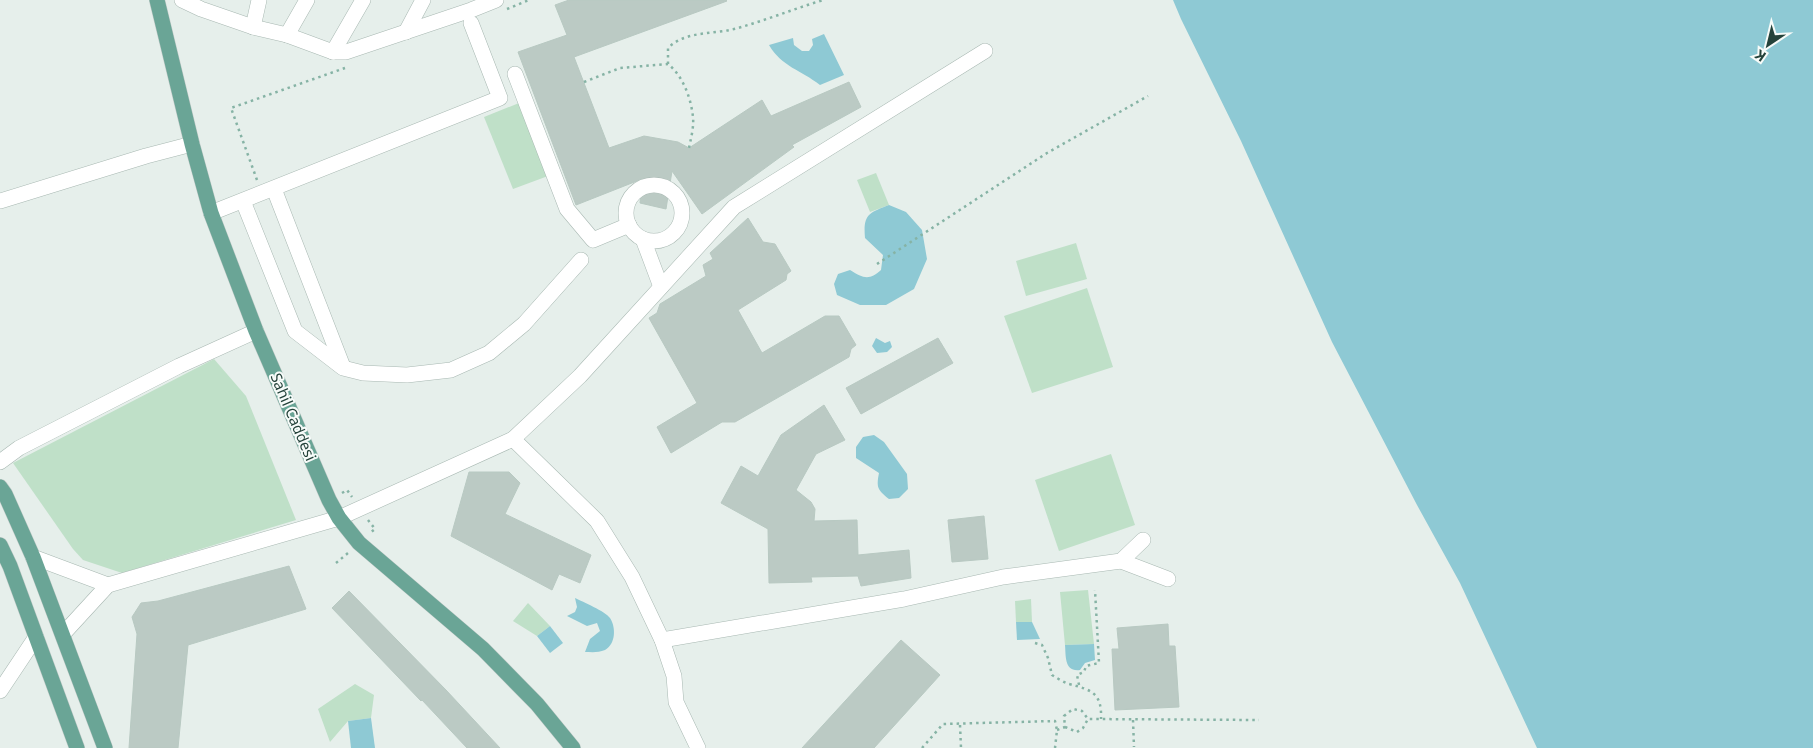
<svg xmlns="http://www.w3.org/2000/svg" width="1813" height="748" viewBox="0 0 1813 748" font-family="'Noto Sans',sans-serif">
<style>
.green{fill:#bfe0c8}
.water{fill:#8ec9d4}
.building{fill:#bbcac4;stroke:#b8c9c2}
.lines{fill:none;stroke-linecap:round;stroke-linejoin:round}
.minor-casing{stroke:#a8b8b2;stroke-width:16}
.major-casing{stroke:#c2cac8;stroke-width:16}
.path{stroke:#86b3a5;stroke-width:2.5;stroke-dasharray:2.5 4;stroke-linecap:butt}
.minor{stroke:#fff;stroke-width:15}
.major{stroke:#6aa596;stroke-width:15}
.labels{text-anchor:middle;stroke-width:4;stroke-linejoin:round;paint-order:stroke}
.street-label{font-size:15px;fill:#24423a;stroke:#f7fbf9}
</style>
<rect width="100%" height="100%" fill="#e6efeb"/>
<!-- green -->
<g class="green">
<polygon points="519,103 548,176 513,189 484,117"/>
<polygon points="876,173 889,205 870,212 857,180"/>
<polygon points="1076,243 1087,279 1026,296 1016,261"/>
<polygon points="1087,288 1113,367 1032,393 1004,316"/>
<polygon points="214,359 246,396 296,520 122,573 83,560 73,549 13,463"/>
<polygon points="1111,454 1135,525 1059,551 1035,480"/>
<polygon points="1088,590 1094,644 1065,645 1060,592"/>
<polygon points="1031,599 1032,622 1016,622 1015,601"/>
<polygon points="528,603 550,626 537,636 513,621"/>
<polygon points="355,684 374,695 371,718 348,721 330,742 318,709"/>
</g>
<!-- water -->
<g class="water">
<polygon points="1173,0 1813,0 1813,748 1537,748 1460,583 1417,505 1332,342 1241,141 1181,19"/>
<path d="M824 34 844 75 820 85C801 70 782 67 769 45L793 38 794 45 802 51H809L813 45 812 39Z"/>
<path d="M889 205 906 212 922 230 927 259 914 289 886 305H860L837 295 834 284 838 274 850 270C863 278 869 281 881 270L883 255 865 238C863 215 868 213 889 205Z"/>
<polygon points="876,338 885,343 890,341 892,347 887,352 877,353 872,346"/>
<path d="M874 435 884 442 907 474 908 489 899 498 889 499C878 490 876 488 879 473L856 458V447L863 437Z"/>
<path d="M575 598C583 602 605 611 610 618 616 627 616 644 605 650 598 653 591 652 585 652L590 639 600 631 597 623 587 626 567 616 575 612 577 607Z"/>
<polygon points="1016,622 1032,622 1040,639 1017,640"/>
<polygon points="550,626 563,643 550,653 537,636"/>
<path d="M1094 644 1095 660 1085 663 1080 670C1064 672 1066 656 1065 645Z"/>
<polygon points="371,718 375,748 351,748 348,721"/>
</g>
<!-- building -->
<g class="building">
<polygon points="569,0 726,0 727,1 574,57 609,148 644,136 678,142 689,148 762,100 771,116 849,82 861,107 792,145 794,147 702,214 672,171 666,209 640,203 642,179 576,205 518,52 567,35 555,5"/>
<polygon points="748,218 763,242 775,244 791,271 787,274 786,280 738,310 762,353 825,316 839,316 856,345 851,349 849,357 735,422 722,422 671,453 657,427 697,403 649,318 657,313 660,304 706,276 703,265 713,259 710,253"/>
<polygon points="938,338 953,363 861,414 846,388"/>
<polygon points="824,405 845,440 816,454 796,490 811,502 815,509 814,521 857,520 858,555 909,550 911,578 861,586 858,576 811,577 812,582 769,583 768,529 721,503 741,466 758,476 781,435"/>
<polygon points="469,472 509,472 520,483 505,514 591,555 580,583 559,574 552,590 451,536"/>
<polygon points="984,516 988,559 952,562 948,520"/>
<polygon points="289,566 306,609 188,645 178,748 129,748 137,634 132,617 141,603 158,601"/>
<polygon points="349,591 446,690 500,748 467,748 422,700 421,701 332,608"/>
<polygon points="1168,624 1169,646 1175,646 1179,707 1115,710 1112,649 1119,649 1117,628"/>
<polygon points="901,640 940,675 874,748 802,748"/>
</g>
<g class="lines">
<!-- minor casing -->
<g class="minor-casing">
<g id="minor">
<polyline points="182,0 201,9 253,27 287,35 333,52 346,52 471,10 496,0"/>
<polyline points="253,27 259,0"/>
<polyline points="406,32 423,0"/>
<polyline points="287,35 307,0"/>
<polyline points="333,52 363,0"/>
<polyline points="515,74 567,209 593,240 629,225"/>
<circle cx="654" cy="213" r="28"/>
<polyline points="274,189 343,367"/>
<polyline points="0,201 146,156 192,144"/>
<polyline points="243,201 295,331 343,368 363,373 407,375 451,370 489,353 524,324 581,260"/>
<polyline points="211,213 500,98 471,23"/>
<polyline points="643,239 661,287"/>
<polyline points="513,439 597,521 632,577 662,640 674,676 676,702 698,748"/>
<polyline points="0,462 19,448 179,366 256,331"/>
<polyline points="33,557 108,585 339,518 513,439 580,376 734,207 985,51"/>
<polyline points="1121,561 1168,579"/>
<polyline points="63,634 108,585"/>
<polyline points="662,640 904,599 1003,577 1121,561 1143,540"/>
<polyline points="0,691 36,637"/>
</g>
</g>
<!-- major casing -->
<g class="major-casing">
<g id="major">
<polyline points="157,0 192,144 211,213 256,331 329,500 339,518 359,543 483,649 537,704 573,748"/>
<polyline points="0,487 5,494 33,557 105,748"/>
<polyline points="0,545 10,566 77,748"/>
</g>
</g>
<!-- path -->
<g class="path">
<polyline points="507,9 529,0"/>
<path d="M668 64V48C686 30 715 35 738 28 766 20 794 9 823 0"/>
<path d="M584 82 620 68 668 64C683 76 691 98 693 117 694 127 691 138 689 148"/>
<polyline points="257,180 231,108 345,68"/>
<polyline points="877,264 1047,153 1148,96"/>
<polyline points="342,493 347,490 352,497"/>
<polyline points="368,520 375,529 370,533"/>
<polyline points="336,563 348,553"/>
<path d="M1035 643 1042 645 1048 658 1052 675C1057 678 1063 682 1069 684 1092 690 1102 693 1101 719"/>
<polyline points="1079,685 1077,675 1084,672 1086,666 1099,663 1095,590"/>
<polyline points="1133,720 1134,747"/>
<polyline points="960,725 961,748"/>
<polyline points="1065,727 1077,732 1083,728 1088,719"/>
<polyline points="1057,730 1065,727 1064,716 1073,709 1082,711 1088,719 1259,720"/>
<polyline points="922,748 943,724 1055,721 1057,730 1055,748"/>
</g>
<!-- minor -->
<use href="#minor" class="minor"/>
<!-- major -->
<use href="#major" class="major"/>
</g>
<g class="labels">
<!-- street labels -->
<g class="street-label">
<text transform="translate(293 417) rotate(67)" y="5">Sahil Caddesi</text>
</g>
</g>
<!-- north arrow -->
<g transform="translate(1768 45) rotate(215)" stroke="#f7fbf9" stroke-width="4" paint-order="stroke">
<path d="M0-4L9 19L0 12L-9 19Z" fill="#24423a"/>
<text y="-8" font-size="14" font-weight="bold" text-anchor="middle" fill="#24423a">K</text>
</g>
</svg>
